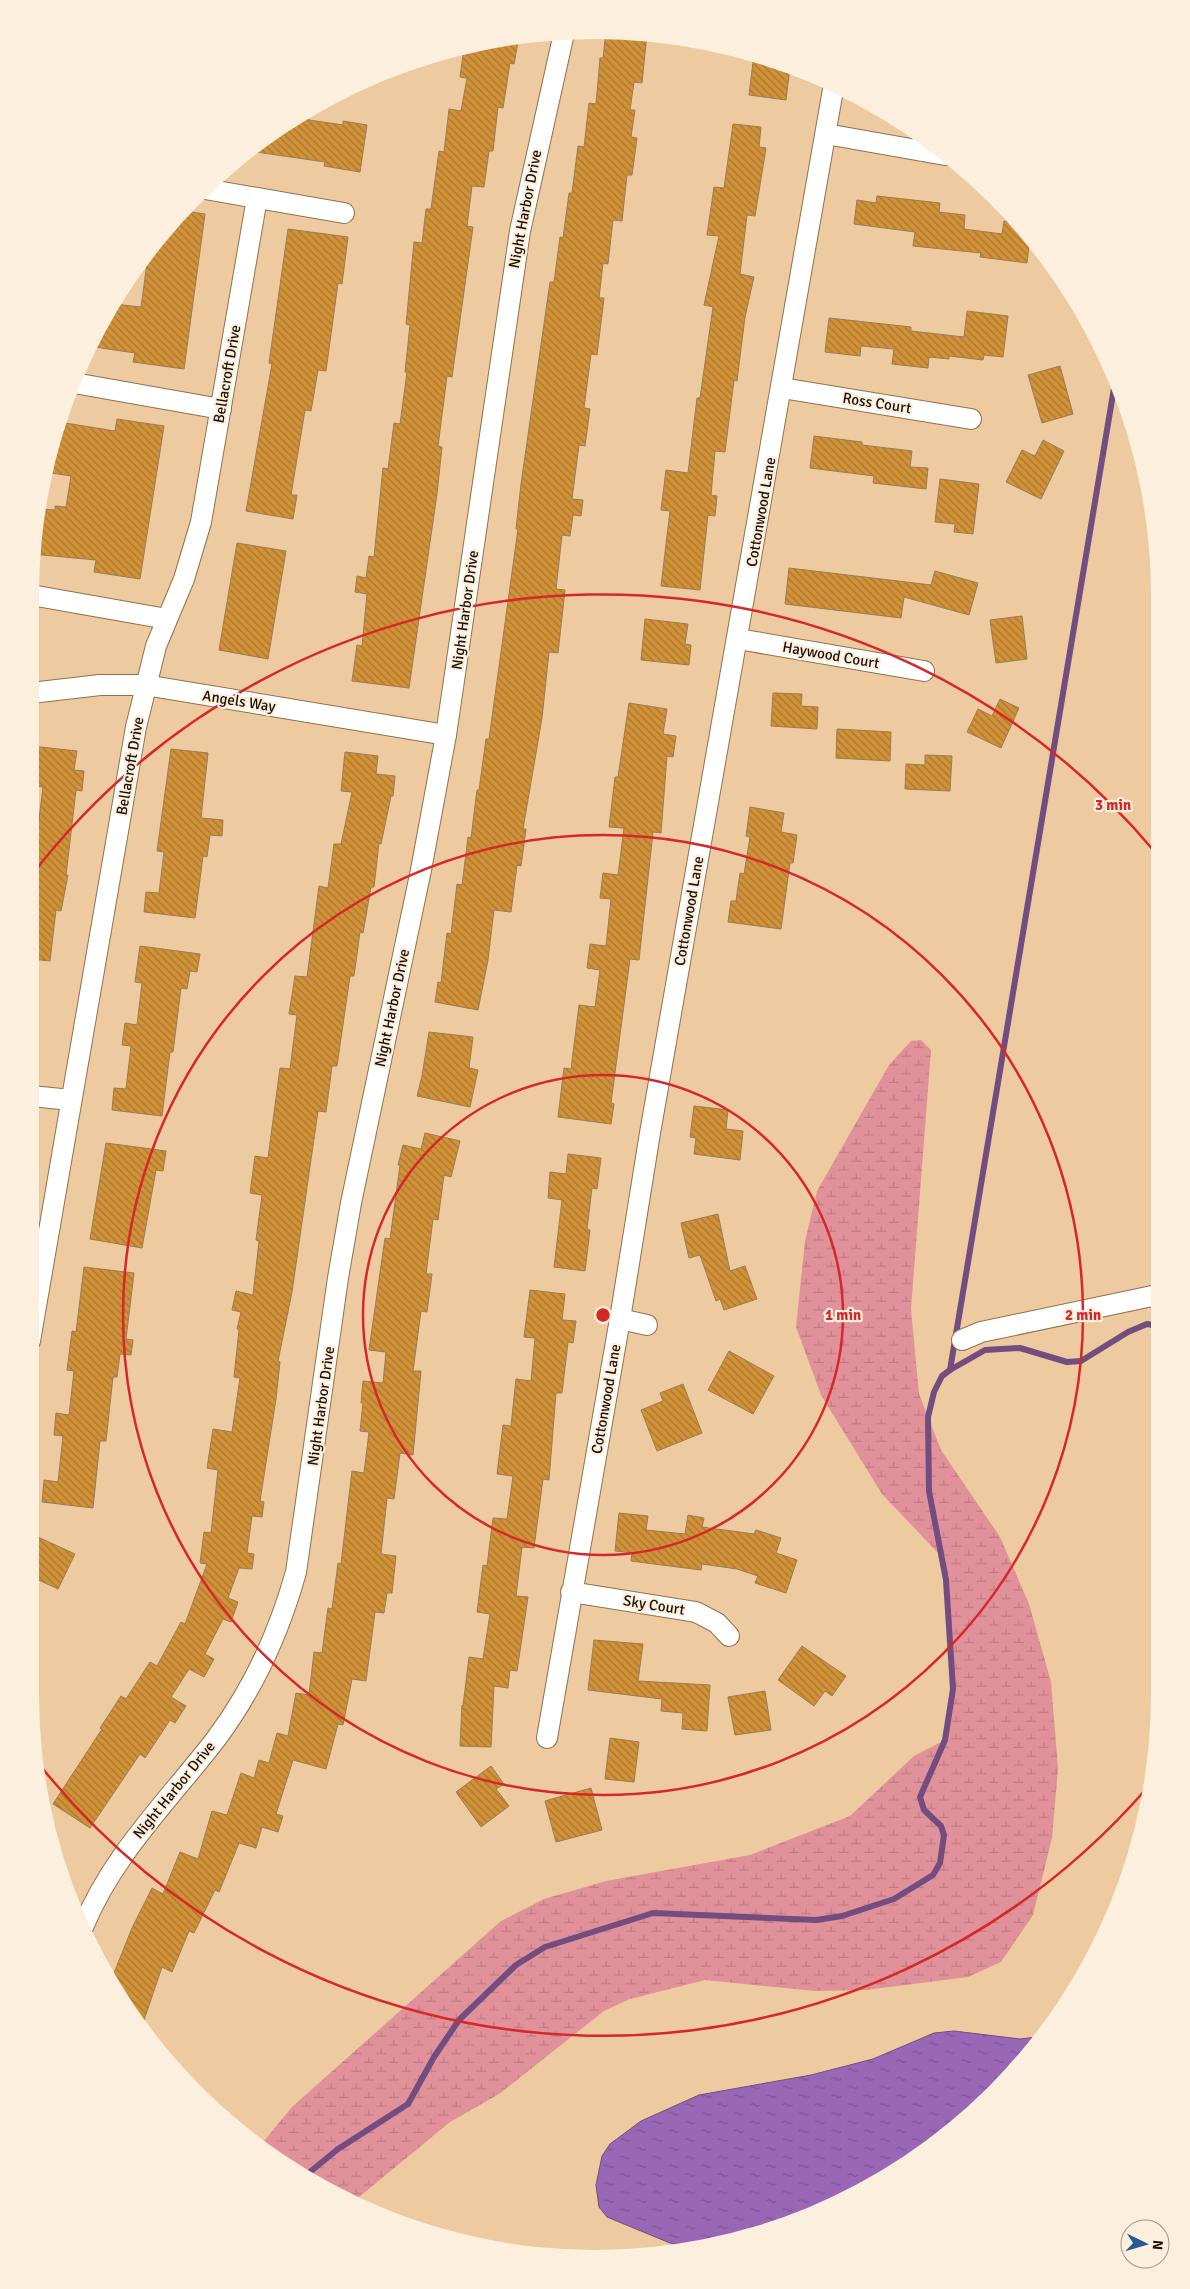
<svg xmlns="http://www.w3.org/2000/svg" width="1190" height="2289" viewBox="0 0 1190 2289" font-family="Signika,sans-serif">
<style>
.wetland{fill:url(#wetland-marsh)}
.water{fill:url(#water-ripples);stroke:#734d80}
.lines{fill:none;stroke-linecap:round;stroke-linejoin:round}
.stream{stroke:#734d80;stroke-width:6}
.building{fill:url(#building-back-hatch);stroke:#9c7c55}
.minor-casing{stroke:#92724b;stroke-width:22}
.minor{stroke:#fff;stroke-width:20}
.ring{fill:none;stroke:#d62828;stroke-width:2.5}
.labels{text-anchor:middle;stroke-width:4.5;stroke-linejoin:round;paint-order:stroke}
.street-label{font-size:15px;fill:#1b1002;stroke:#fdefde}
.centre{fill:#d62828;stroke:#fdefde;stroke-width:2.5}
.ring-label{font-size:15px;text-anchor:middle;font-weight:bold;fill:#d62828;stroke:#fdefde;stroke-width:4.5;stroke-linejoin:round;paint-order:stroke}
</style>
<defs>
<pattern id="wetland-marsh" width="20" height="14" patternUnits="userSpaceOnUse" patternTransform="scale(1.25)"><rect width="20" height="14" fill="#e1919a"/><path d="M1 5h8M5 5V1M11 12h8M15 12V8" fill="none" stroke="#c07c83"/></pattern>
<pattern id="water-ripples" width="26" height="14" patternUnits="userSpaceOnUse" patternTransform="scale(1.25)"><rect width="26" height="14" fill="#9967b6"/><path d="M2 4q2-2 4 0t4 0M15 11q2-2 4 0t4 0" fill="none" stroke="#7c5392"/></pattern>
<pattern id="building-back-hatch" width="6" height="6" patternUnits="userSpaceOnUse" patternTransform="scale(1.25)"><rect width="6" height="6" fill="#d19239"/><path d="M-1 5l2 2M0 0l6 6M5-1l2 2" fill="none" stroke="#a9762e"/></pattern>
</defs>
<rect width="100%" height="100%" fill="#edcaa0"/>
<!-- wetland -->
<polygon class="wetland" points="921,1040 931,1050 911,1309 919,1394 941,1450 1000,1537 1029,1604 1051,1682 1058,1769 1052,1838 1033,1915 1001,1962 968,1977 866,1990 815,1991 705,1980 630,1999 604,2011 499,2094 450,2122 353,2202 281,2164 259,2147 292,2107 501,1921 544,1899 606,1881 750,1855 850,1816 914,1756 945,1740 953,1689 941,1556 882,1494 821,1395 796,1327 805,1241 817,1191 889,1065 911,1041"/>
<!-- water -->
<polygon class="water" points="954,2031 1020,2039 1045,2036 994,2094 909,2164 811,2216 741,2240 691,2248 670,2243 607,2217 599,2207 596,2185 602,2156 610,2144 641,2121 699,2095 811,2075 873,2059 934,2033"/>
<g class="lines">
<!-- stream -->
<g class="stream">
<polyline points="950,1370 1116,376"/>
<polyline points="305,2176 338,2149 408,2104 434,2057 459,2020 516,1965 545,1947 653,1913 816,1920 842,1916 894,1899 933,1875 940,1863 944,1835 941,1826 924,1810 920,1797 945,1740 953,1689 946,1580 929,1491 928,1417 934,1392 942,1376 950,1370 985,1350 1020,1348 1067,1362 1081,1361 1128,1332 1147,1324 1158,1326"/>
</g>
</g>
<!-- building -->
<g class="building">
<polygon points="632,31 647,34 642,83 634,82 630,110 635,110 631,137 637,138 632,175 627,175 622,221 613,220 608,264 603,263 599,298 604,298 597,355 591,354 584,408 590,409 585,446 579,445 572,499 583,500 581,516 573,515 570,536 562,535 556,589 565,590 558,653 549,652 542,718 523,829 526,829 521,866 517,865 511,912 494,910 488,960 478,1010 435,1002 438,982 441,983 447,933 451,934 457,884 462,885 468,837 471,838 477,790 479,790 486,739 489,739 518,529 516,529 521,484 550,282 554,282 560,237 563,238 569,193 572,193 578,146 584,147 589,103 596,104 600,58 603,58 606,32"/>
<polygon points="503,39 518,42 514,64 510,63 503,108 498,107 493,151 489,151 484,187 472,186 467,226 473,227 452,377 447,376 438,446 442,447 437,494 409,688 352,681 357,645 362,646 367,594 355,592 357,576 366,578 369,556 374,557 383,468 388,469 394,423 400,424 407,372 405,372 410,325 406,324 414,242 422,243 426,209 431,209 439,151 444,152 449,109 461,111 467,78 460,77 464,48"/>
<polygon points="754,54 790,67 786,100 749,95"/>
<polygon points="296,118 343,125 343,121 367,125 360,172 324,166 325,162 249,151"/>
<polygon points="733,124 761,127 759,147 766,148 755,216 747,215 740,274 754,277 745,317 737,381 734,380 725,452 715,451 711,495 717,496 715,516 708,515 700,590 661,586 670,511 661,510 666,470 688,473 697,398 700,398 713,307 704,305 719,236 707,235 714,187 724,188"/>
<polygon points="877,196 940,203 939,212 965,215 964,229 1002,234 1004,221 1016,223 1030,237 1027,263 980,257 981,253 913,246 915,232 854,224 857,200 876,203"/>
<polygon points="185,211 205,214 184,369 133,362 135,353 88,346 114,304 141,307 149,249"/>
<polygon points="288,229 348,237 342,284 338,283 326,371 318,370 311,411 305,410 291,495 297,495 293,519 246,511 272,364 269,363"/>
<polygon points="967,311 1008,316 1003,357 984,355 983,360 949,356 949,359 929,357 928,368 892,364 894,349 861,346 860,356 825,352 829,318 911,327 911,331 964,337"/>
<polygon points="1060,366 1073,414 1042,423 1028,375"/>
<polygon points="117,419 164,426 140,579 94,572 96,560 32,554 39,509 55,510 55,506 66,507 71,476 45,472 49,448 59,422 115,431"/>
<polygon points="814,436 862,442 862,445 912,451 910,467 928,468 926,489 873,483 874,476 810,468"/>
<polygon points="1043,440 1064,451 1041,499 1006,482 1022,450 1035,456"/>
<polygon points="940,479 979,484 973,534 954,532 955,524 935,522"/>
<polygon points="237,543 286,551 268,659 219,650"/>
<polygon points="789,568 931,585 935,571 978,583 969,615 904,597 901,618 785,604"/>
<polygon points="1022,616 1027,659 996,663 990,620"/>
<polygon points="645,619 688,624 685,644 691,645 689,665 641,660"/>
<polygon points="773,693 802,694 801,706 818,707 817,729 771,726"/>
<polygon points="1000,699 1019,708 1001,748 967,732 978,709 992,716"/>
<polygon points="629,703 667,709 663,734 676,736 673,757 667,756 661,833 653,832 639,960 630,959 611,1103 614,1104 611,1124 558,1117 564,1068 571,1069 579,1005 595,1007 600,970 587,968 590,944 606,946 611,899 600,898 603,873 618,875 624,828 609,827 615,777 618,777"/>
<polygon points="837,729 891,732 890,761 836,758"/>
<polygon points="31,746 77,751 74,770 84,771 82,791 76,790 66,875 68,875 61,911 56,910 50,961 31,959 31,826 38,827 43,787 33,786 34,771 31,771"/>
<polygon points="171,749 208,753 201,818 223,820 222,836 210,835 207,857 203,856 195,918 144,912 146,892 159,893 164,852 157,851"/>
<polygon points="345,752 378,756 376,774 395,776 393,796 391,796 381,844 379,843 374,887 371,887 363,933 360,932 354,976 350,976 337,1066 332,1066 326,1112 318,1111 292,1292 278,1361 280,1362 276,1399 260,1501 264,1502 262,1517 252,1516 247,1553 254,1554 252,1569 239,1568 228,1598 238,1602 231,1622 223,1619 205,1654 214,1659 204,1677 189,1669 171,1697 186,1706 175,1723 170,1720 145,1758 140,1754 90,1828 53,1804 102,1729 100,1728 121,1696 126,1699 150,1662 157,1666 181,1622 185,1624 207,1564 200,1563 204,1532 211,1533 218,1470 207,1468 213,1429 232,1432 240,1378 234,1377 239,1330 237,1329 241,1312 232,1310 236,1291 253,1295 259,1241 256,1240 262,1195 250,1193 255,1156 268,1158 280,1068 290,1069 297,1015 289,1014 295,976 307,977 319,886 328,888 334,844 341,844 352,792 341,791"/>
<polygon points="925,755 952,756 950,791 905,789 906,764 925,765"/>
<polygon points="750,807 784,813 781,832 797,835 793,863 790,863 781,929 728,922 731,901 736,901 740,873 744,874 750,837 746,836"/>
<polygon points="140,946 200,954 197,972 190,971 187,989 181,988 173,1052 170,1052 162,1116 112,1110 114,1088 126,1089 131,1046 122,1045 125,1023 137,1025 142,983 135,982"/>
<polygon points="429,1032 473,1037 469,1068 478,1070 470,1107 417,1096 422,1076"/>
<polygon points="694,1106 728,1110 726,1129 743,1131 740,1160 694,1154 696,1138 690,1137"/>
<polygon points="425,1133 460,1141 451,1177 444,1175 438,1220 433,1219 426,1274 432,1274 427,1312 421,1311 413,1371 421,1371 413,1455 400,1453 394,1499 387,1498 381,1554 396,1556 392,1593 387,1593 384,1613 375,1612 366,1681 352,1679 343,1725 338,1724 326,1769 293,1760 276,1814 283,1816 278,1832 262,1827 256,1848 239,1843 219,1892 215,1890 194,1933 189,1931 172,1972 162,1967 141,2029 110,1983 132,1928 152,1888 163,1894 180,1852 198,1859 212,1811 227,1815 241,1773 254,1778 259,1760 269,1763 277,1733 288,1736 296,1693 309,1695 314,1652 322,1653 328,1608 332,1609 338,1563 341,1564 352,1471 364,1473 369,1432 360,1431 363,1403 361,1403 363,1381 383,1383 386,1352 369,1350 385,1238 390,1239 400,1165 398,1165 403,1145 421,1149"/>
<polygon points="106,1143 166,1151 163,1171 156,1170 142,1248 90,1239"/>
<polygon points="568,1154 601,1158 597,1189 592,1188 587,1229 590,1230 585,1271 554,1267 562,1200 548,1198 550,1172 566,1174"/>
<polygon points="718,1214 730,1271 745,1266 757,1299 724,1310 720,1299 716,1301 700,1255 689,1258 681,1223"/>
<polygon points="84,1267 134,1273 126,1339 133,1340 131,1355 120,1354 117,1377 113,1377 106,1441 100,1441 93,1508 42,1502 44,1480 58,1482 63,1436 54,1435 56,1413 69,1415 74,1371 67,1370 72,1331 76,1332"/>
<polygon points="530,1290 565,1294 562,1320 576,1321 573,1343 568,1342 562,1393 556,1393 549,1480 543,1479 534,1548 522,1547 516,1596 528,1597 517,1671 510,1670 508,1688 494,1686 491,1747 460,1746 462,1705 463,1706 469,1657 483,1659 490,1614 477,1612 483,1565 487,1566 493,1518 507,1519 513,1476 497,1474 503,1425 511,1426 516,1379 531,1381 535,1338 524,1337"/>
<polygon points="729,1351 774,1376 753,1414 708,1390"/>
<polygon points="683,1384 702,1433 657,1451 641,1410 663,1401 660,1393"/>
<polygon points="619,1513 648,1516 646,1530 685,1534 688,1515 704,1518 702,1527 754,1534 756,1530 781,1538 776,1553 797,1560 786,1593 755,1583 758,1576 737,1569 702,1564 701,1570 631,1561 632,1553 615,1551"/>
<polygon points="38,1537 75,1554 58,1589 30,1576 30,1555"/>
<polygon points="594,1640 643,1644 638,1681 710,1685 707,1731 682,1729 683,1713 661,1711 662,1699 588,1690"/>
<polygon points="802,1646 846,1676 832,1696 825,1691 814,1706 778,1680"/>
<polygon points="765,1691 771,1730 735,1735 728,1697"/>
<polygon points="610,1738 639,1742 634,1782 605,1779"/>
<polygon points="491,1766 504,1784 496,1789 509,1806 481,1827 456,1792"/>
<polygon points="591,1788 602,1830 556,1842 545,1801"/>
</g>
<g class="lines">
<!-- minor casing -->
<g class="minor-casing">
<g id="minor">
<polyline points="826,134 945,155"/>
<polyline points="205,189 344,213"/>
<polyline points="74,383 221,409"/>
<polyline points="782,388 971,419"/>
<polyline points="31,595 167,619"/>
<polyline points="738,639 924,671"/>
<polyline points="31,693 100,685 145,685 446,735"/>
<polyline points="31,1096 71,1100"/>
<polyline points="620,1319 647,1325"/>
<polyline points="962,1340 981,1332 1157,1295"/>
<polyline points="30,1341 136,727 156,646 184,579 201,522 257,198"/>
<polyline points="571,1592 696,1612 717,1623 729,1636"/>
<polyline points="547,1738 620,1319 650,1133 834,84"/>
<path d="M83 1927C113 1854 169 1800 216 1739 254 1688 279 1633 296 1572L338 1278 351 1203 421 870 446 735 520 231 564 33"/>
</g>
</g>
<!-- minor -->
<use href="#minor" class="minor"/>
</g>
<!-- distance rings -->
<g class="ring">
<circle cx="603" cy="1315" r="240"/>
<circle cx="603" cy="1315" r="480"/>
<path d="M1147 1788A721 721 0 0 1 39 1764M31 876A721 721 0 0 1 1155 852"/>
</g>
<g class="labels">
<!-- street labels -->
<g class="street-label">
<text transform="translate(525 209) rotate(-79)" y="5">Night Harbor Drive</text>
<text transform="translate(227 374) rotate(-80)" y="5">Bellacroft Drive</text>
<text transform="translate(877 403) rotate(9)" y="5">Ross Court</text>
<text transform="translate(761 512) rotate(-80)" y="5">Cottonwood Lane</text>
<text transform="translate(465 610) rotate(-82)" y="5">Night Harbor Drive</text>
<text transform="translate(831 655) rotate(10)" y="5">Haywood Court</text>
<text transform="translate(239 701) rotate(9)" y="5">Angels Way</text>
<text transform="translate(130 766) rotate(-80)" y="5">Bellacroft Drive</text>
<text transform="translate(689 911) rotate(-80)" y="5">Cottonwood Lane</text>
<text transform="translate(392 1008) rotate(-78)" y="5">Night Harbor Drive</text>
<text transform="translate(606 1399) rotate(-80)" y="5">Cottonwood Lane</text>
<text transform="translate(321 1406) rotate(-82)" y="5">Night Harbor Drive</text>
<text transform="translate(654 1605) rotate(9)" y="5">Sky Court</text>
<text transform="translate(174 1790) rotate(-51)" y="5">Night Harbor Drive</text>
</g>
</g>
<!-- crop -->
<path d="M0 0H1190V2289H0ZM595 39H595A556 556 0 0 1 1151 595V1694A556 556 0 0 1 595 2250H595A556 556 0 0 1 39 1694V595A556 556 0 0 1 595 39Z" fill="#fdefde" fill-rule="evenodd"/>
<circle cx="603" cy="1315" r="8" class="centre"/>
<g class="ring-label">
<text x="1113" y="810">3 min</text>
<text x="843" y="1320">1 min</text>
<text x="1083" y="1320">2 min</text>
</g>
<!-- north arrow -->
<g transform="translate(1145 2244) rotate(95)"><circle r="24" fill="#fdefde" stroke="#a39686"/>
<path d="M0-4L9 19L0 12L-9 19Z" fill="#255b93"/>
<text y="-8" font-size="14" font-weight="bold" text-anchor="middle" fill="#1b1002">N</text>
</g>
</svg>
